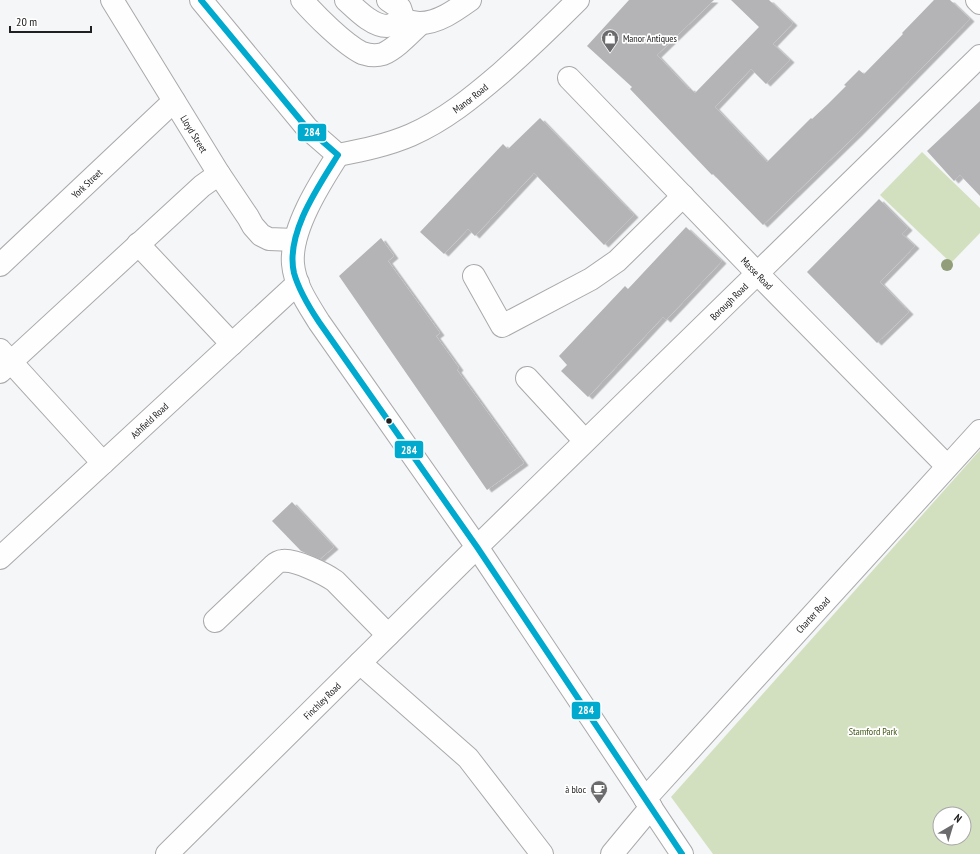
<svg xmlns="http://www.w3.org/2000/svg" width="980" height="854" viewBox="0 0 980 854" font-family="'PT Sans Narrow',sans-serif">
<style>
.green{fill:#d3e0c0;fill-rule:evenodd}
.building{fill:#b4b4b6;filter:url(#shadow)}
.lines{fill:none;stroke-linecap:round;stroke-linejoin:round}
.minor-casing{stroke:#a9a9ab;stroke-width:24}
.major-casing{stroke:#a9a9ab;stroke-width:24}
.minor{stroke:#fefefe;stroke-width:22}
.major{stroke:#fefefe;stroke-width:22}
.bus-1-casing{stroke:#fff;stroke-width:9}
.bus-1{stroke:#00a9ce;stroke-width:6}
.tree{fill:#929d7a}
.bus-dot{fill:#202022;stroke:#fff;stroke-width:1.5}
.labels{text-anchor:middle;stroke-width:3.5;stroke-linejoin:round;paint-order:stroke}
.poi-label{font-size:10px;fill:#202022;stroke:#fff;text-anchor:start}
.street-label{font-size:10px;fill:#202022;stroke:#fff}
.park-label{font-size:10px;fill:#415513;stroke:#fff}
.line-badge{stroke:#fff;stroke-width:1.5}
.badge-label{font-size:11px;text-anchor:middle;font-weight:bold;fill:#fff}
</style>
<defs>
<filter id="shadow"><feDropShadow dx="4.5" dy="2.5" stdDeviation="0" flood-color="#0004"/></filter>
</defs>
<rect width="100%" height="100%" fill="#f5f6f8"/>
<!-- green -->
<g class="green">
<polygon points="922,152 980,208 980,233 951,263 880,195"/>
<path d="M980 450V854H713L671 797ZM940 814H964V838H940Z"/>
</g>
<!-- building -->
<g class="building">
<polygon points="629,0 714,0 657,55 689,89 690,88 695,93 759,27 731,0 769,0 793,23 773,44 790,60 766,84 751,69 715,107 767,162 811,118 812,119 828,104 846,86 844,85 859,70 864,74 903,34 902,33 934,0 950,0 970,19 858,133 763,225 713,174 712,175 630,89 632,87 587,46"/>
<polygon points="980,101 980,196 960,175 954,181 927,151"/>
<polygon points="540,118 634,215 604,245 534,173 475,236 468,229 444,254 420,232 503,144 508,149"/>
<polygon points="879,199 908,228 902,234 915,246 880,282 909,312 877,343 807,272"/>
<polygon points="686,227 722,261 666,320 663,317 588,397 561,371 567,365 559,356 625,286 628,289"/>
<polygon points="381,238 394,256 388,261 440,333 436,336 459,368 457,370 524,463 487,490 339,276"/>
<polygon points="292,502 334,547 320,559 301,551 272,521"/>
</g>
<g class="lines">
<!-- minor casing -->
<g class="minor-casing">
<g id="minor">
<path id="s1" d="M112 0 219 174 248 217 253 226 261 235 269 239 295 240"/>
<path d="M302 0C315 15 344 44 362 53 368 55 376 56 383 54 397 48 410 33 421 23"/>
<path d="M346 0C357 10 372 26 387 26 393 25 399 20 405 21 410 21 415 23 420 23 438 23 456 10 470 0"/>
<polyline points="388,0 400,8 404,20"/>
<polyline points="977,0 980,3"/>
<path id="s2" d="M569 78 757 273 947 466"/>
<path d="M338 155C320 183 290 230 293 264 295 286 308 304 319 322L477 547 682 854"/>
<polyline points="138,244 232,344"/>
<path id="s3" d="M0 265 174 101"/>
<polyline points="474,276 502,326 591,279 617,261 683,196"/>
<polyline points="0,350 103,463"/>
<polyline points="0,372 202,186 219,174"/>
<polyline points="527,378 585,441"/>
<path id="s4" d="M0 558 298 283"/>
<path d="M215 621 274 565C276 563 280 561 282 561 295 559 325 574 335 581L388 635"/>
<polyline points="360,663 468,758 542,854"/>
<path id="s5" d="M645 799 980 431"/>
<path id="s6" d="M167 854 477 547 980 56"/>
<polyline points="612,854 651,807"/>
</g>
</g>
<!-- major casing -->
<g class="major-casing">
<g id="major">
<path id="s7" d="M201 0 307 128 338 155C363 150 388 145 411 135 445 120 473 97 501 73 527 50 553 25 578 0"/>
</g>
</g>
<!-- minor -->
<use href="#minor" class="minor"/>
<!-- major -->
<use href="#major" class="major"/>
<!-- bus-1 casing -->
<g class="bus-1-casing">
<path id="bus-1" d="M201 0 307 128 338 155C318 187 285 234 294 273 299 291 309 307 319 322L477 547 682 854"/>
</g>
<!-- bus-1 -->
<use href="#bus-1" class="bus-1"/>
</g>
<!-- trees -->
<circle class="tree" cx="947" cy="265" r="6"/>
<!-- icons -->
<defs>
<g id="shop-pin" transform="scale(0.9)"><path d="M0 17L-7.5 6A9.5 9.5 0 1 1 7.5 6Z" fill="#6b6b6d" stroke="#fff"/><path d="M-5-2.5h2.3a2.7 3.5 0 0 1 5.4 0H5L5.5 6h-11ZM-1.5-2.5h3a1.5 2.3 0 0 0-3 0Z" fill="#fff"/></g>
<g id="cafe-pin" transform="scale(0.9)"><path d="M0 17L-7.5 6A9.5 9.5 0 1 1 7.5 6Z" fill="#6b6b6d" stroke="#fff"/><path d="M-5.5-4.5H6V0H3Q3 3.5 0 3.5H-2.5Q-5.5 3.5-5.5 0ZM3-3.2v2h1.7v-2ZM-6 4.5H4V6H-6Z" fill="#fff"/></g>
</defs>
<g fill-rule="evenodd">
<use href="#shop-pin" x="610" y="38"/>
<use href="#cafe-pin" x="599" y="789"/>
</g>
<!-- markers -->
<circle class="bus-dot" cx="389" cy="421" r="3.5"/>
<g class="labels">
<!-- poi labels -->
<g class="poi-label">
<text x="623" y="42">Manor Antiques</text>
<text x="586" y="793" text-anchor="end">à bloc</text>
</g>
<!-- street labels -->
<g class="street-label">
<text dy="4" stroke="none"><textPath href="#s7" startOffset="353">Manor Road</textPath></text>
<text dy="4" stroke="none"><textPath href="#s1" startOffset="157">Lloyd Street</textPath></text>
<text dy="4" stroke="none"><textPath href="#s3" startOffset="119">York Street</textPath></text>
<text dy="4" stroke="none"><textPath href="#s2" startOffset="271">Masse Road</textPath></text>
<text dy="4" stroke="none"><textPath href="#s6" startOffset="788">Borough Road</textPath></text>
<text dy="4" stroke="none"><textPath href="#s4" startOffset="203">Ashfield Road</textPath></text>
<text dy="4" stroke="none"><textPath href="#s5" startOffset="249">Charter Road</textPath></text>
<text dy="4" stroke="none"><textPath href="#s6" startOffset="218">Finchley Road</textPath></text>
</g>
<!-- park labels -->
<g class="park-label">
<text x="873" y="735">Stamford Park</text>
</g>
</g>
<g class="line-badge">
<rect x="297" y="123" width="30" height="19" rx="4" fill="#00a9ce"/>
<rect x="394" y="440" width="30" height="19" rx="4" fill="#00a9ce"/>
<rect x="571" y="701" width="30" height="19" rx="4" fill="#00a9ce"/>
</g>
<g class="badge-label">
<text x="312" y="136">284</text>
<text x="409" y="454">284</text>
<text x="586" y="714">284</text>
</g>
<!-- north arrow -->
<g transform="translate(952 826) rotate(38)"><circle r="19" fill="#ffffff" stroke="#a6a6a7"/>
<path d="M0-3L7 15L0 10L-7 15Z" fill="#6b6b6d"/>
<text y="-6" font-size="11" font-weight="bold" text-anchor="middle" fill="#202022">N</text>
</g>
<!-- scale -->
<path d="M10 26v6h81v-6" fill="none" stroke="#202022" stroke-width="2"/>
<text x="16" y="26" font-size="12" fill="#202022" stroke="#ffffff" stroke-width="3" paint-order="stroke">20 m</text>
</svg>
